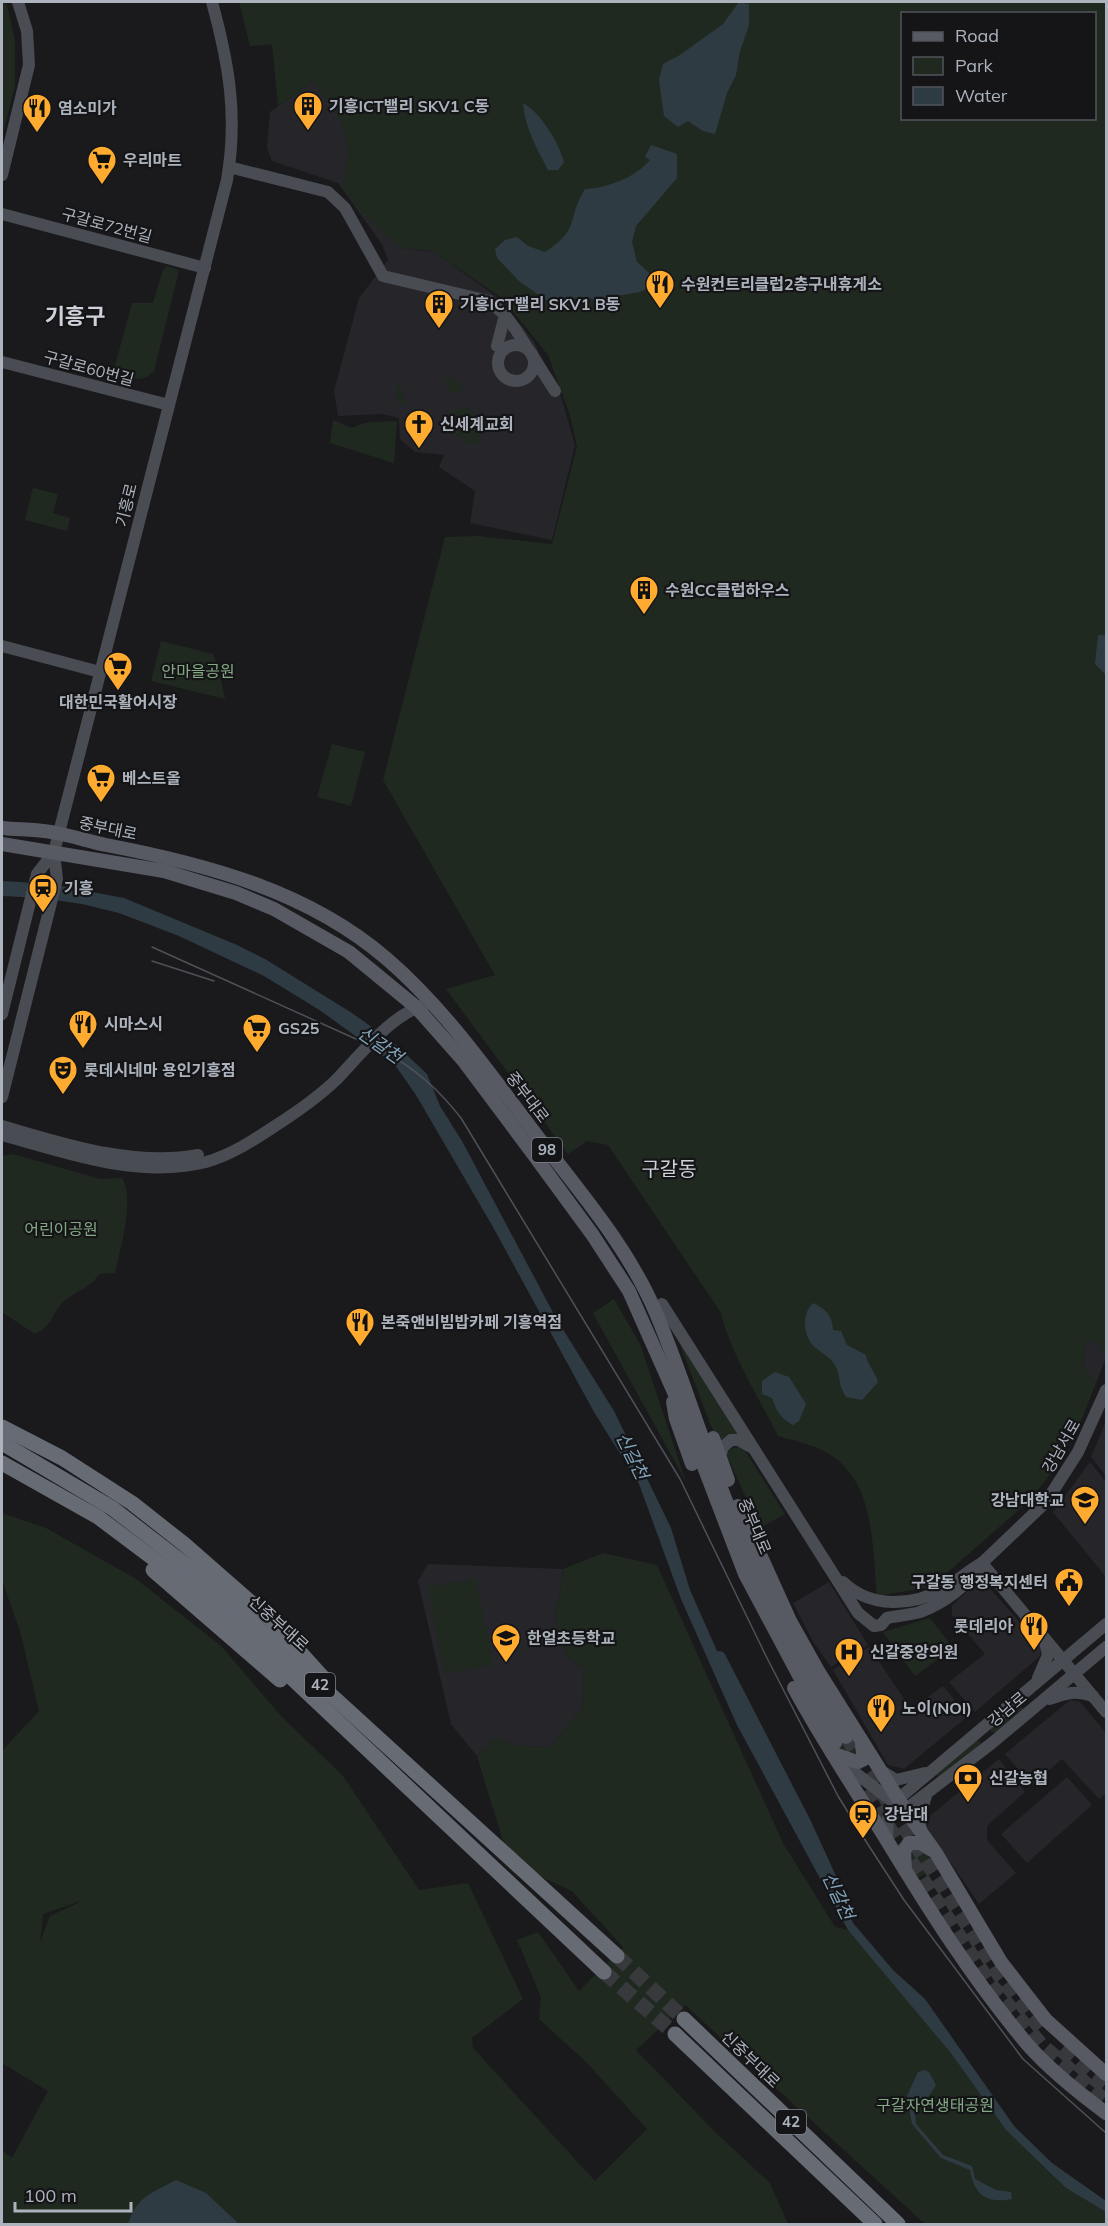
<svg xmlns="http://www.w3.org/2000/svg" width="1108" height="2226" viewBox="0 0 1108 2226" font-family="Mulish,'Noto Sans KR',sans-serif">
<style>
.built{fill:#26262a}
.green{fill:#202920;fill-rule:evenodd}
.water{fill:#2f3b43}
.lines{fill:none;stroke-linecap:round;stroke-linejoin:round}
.river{stroke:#2f3b43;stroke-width:14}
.primary-tunnel{stroke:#37393d;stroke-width:14;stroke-dasharray:14 7;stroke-linecap:butt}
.highway-tunnel{stroke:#37393d;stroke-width:15;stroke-dasharray:15 8;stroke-linecap:butt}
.secondary{stroke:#494c53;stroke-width:12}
.primary{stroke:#575a62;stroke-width:14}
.highway{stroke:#676b74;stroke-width:15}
.tram{stroke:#4e5158;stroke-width:1.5}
.labels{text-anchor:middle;stroke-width:4.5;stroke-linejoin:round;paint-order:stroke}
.shield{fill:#151518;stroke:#7f848c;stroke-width:1.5}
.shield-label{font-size:15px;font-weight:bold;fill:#acb3bd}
.poi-label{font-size:16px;font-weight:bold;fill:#acb3bd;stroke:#151518;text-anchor:start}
.street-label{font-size:16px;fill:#acb3bd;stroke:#151518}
.park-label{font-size:16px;fill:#82a982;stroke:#151518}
.water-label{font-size:18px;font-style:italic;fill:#81a3ba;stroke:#151518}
.quarter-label{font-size:20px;fill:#ced1d9;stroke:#151518}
.district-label{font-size:22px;font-weight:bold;fill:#ced1d9;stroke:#151518}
</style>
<rect width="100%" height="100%" fill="#1a1a1d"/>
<!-- built -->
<g class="built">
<polygon points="313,82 342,119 349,155 402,248 434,252 500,299 533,340 560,393 575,445 552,540 470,523 475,491 439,467 444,455 415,452 400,439 399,418 382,414 338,416 334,391 359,298 388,260 382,244 338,183 272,161 267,148 270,112"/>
<polygon points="1095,1340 1106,1358 1096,1383 1083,1367 1085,1341"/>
<polygon points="1106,1421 1106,1476 1091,1457"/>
<polygon points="1090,1462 1106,1482 1106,1577 1053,1512"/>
<polygon points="428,1564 563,1569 560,1593 554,1615 567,1656 584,1670 582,1708 550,1747 520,1746 495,1739 477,1756 451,1724 418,1581"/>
<polygon points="829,1582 868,1645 831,1667 814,1643 793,1603"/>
<polygon points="976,1584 987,1585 1041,1647 1040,1656 975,1712 949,1682 985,1654 952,1615 952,1605"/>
<polygon points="869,1647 911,1709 943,1686 968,1716 904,1769 888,1765 833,1670"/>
<polygon points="1070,1700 1080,1702 1106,1733 1106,1793 1099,1799 1062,1759 1032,1785 1005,1754"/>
<polygon points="999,1759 1025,1792 987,1826 987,1840 1016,1873 979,1904 927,1828 931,1815"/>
<polygon points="1067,1777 1092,1805 1027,1863 1001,1834"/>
</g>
<!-- green -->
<g class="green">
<polygon points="2,2 7,5 15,41 15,86 2,137"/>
<path d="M239 2H1106V1358L1095 1341 1085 1342 1083 1367 1096 1383 1081 1421 1055 1468 1030 1500 931 1587 877 1596C872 1546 876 1476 822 1450 809 1444 792 1440 778 1436 759 1398 730 1352 721 1313L608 1145 587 1141 568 1154 446 989 495 975 383 780 445 537 478 536 552 544 577 446 570 416 548 355 502 298 432 251 402 248 365 216 343 188C353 133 346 125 313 82L278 106 272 44 250 46ZM902 14H1094V118H902Z"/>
<path d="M167 266 178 270V275L154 371C142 384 128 378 113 373L132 303H153L163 270Z"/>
<polygon points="447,375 461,384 463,391 450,392 445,379"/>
<polygon points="396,381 403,391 406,405 395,401"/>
<polygon points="465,407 475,413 481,443 471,445 451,432 443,420 449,412"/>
<path d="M333 420 352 428C365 420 382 422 397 421L394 463 330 443Z"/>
<polygon points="33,488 58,494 53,513 70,518 67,531 25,520"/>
<polygon points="161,641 213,654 218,666 225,699 151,681"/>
<polygon points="332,744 365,752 351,806 317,797"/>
<path d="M13 1154 100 1179 122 1178C135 1197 120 1251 115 1273L99 1274C90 1289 74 1291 62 1303 51 1315 51 1328 35 1334L2 1312V1156Z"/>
<polygon points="614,1299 640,1344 686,1482 593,1313"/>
<polygon points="673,1326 747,1442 719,1447"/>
<polygon points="739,1446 744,1449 785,1514 760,1528 727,1456 729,1450"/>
<path d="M2 1513 46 1528 136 1579 221 1646 281 1716 343 1776 419 1890 468 1883 523 1999 472 2038 473 2048 595 2181 647 2129 587 2063 539 2019 541 1997 517 1940 538 1932 579 1991 623 1947 572 1891 524 1869 504 1844 477 1756 495 1739 520 1746 550 1747 582 1708 584 1670 567 1656 554 1615 560 1593 563 1569 603 1553 657 1565 783 1843 835 1927 848 1930 890 1978 950 2052 1006 2130 1066 2188 1106 2212V2224H925L685 2005 636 2050 713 2130 770 2183 788 2224H2V2150L12 2158 48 2091 2 2063V1751L39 1711 20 1631 2 1580ZM84 1900 50 1916 40 1942 43 1914Z"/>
<polygon points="476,1578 493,1665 444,1674 428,1587"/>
<polygon points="930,1618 953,1648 915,1676 883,1632"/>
<polygon points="1018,1706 1024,1709 995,1733 991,1732 991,1728"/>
<polygon points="853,1732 860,1749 855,1757 833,1746"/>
<polygon points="976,1740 982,1743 940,1778 937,1777 937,1774"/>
<polygon points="918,1847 939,1865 917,1879 908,1860 910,1851"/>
</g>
<!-- water -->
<g class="water">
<polygon points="739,2 749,4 749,25 740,51 736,75 727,93 715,134 703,131 688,121 678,127 664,116 659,80 663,64 680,55 723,24"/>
<path d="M523 103C541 113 559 143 564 162L558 170H548C537 148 525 129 523 103Z"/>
<path d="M651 145 677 154V178L636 226 632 242 637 262 661 284 639 292 595 300 586 297 546 300 519 281 497 258 495 249 505 240 517 237 528 246 545 252C582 228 566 219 585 189 608 188 636 177 650 160L645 157Z"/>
<polygon points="1098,635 1106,635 1106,675 1095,664"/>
<polygon points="2,881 50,884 124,898 237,945 265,959 352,1013 393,1042 427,1074 440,1106 462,1141 557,1320 614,1411 641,1466 671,1528 690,1590 763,1755 841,1894 853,1923 893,1970 925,1999 1014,2126 1052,2163 1106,2201 1106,2212 1066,2188 1006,2130 950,2052 848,1930 737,1725 681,1599 639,1484 594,1412 493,1227 416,1095 395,1065 321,1011 264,976 179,936 119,913 82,904 41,898 2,896"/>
<path d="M813 1303C826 1309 832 1315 833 1330L841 1331 847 1345 866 1355C867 1365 875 1371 878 1382L862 1400 846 1397C838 1385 841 1378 836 1367 831 1357 824 1355 816 1348 803 1338 801 1314 813 1303Z"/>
<path d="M775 1372 789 1377 806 1404 799 1421 793 1425C779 1417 777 1411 772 1398L762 1394V1381Z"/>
<path d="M924 2070 929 2072 936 2085 929 2096 914 2106 916 2124 943 2155 972 2166 975 2179 996 2190 1011 2192 1012 2199C986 2204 974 2194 970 2170L941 2158 912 2124 907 2096 918 2072Z"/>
<path d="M176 2180 206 2193 239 2224H128C136 2197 152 2193 176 2180Z"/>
</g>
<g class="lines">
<!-- river -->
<polyline class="river" points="719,1658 804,1823 831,1882"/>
<!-- primary-tunnel -->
<g class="primary-tunnel">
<polyline points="846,1737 1000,1977 1043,2032"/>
<polyline points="854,1773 990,1983 1041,2044 1106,2101"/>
<polyline points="1061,2050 1106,2089"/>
</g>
<!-- highway-tunnel -->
<g class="highway-tunnel">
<polyline points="617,1956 684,2019"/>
<polyline points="604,1972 675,2034"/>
</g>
<!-- secondary -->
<g class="secondary">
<polyline points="229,167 328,192 345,208 383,276 489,301 505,315 516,330 555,391"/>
<polyline points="2,175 29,65 27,31 18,2"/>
<polyline points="2,214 205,268"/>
<circle cx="516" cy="363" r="18"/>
<polyline points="497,346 505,315"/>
<polyline points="2,362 169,405"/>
<polyline points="2,646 100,672"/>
<path d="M54 852 227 180C238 116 229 64 212 2"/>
<polyline points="2,1014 37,874 54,852 57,879 2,1097"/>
<path d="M2 1126C64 1144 133 1167 198 1155"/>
<path d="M2 1135C68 1153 137 1179 206 1162 231 1155 254 1140 275 1126 297 1112 317 1098 336 1080 363 1052 391 1014 429 1003"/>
<path d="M662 1304 858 1613 874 1626 881 1625 887 1618C897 1616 909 1615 920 1612 942 1604 971 1584 982 1563"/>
<polyline points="720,1457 723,1447 731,1440 739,1440 751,1447"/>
<polyline points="982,1563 1106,1712"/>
<path d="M843 1582C871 1609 912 1606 944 1589 957 1582 968 1570 982 1563L1046 1502 1078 1452 1106 1390"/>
<polyline points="1038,1678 1048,1655 1044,1638"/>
<path d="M1050 1699C1066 1693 1076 1690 1093 1696"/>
<polyline points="841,1762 896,1804 904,1808 910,1806 992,1743 1106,1647"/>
<polyline points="880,1770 896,1780 925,1773"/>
<polyline points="922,1834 919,1818 926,1796"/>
<polyline points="887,1841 888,1818 903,1795 1106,1624"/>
</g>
<!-- primary -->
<g class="primary">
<path d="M2 828C21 830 42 829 61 834 76 837 91 842 106 845 206 864 308 891 387 959 445 1009 491 1075 537 1136 580 1192 628 1247 656 1313 680 1370 698 1430 721 1488 754 1575 795 1659 846 1737"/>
<polyline points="2,844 164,871 236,893 274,909 349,952 416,1007 463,1060 534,1155 592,1234 629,1291 685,1417 745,1574 835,1743"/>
<polyline points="673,1402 676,1419 692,1464"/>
<polyline points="713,1438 728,1480"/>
<polyline points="738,1506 790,1621 818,1671 904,1808 936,1853 1001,1962 1046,2020 1106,2074"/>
<path d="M794 1688C822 1740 855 1789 886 1839 929 1910 974 1981 1028 2045 1050 2070 1079 2093 1106 2113"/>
<polyline points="832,1753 857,1762 864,1759 862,1745"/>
<polyline points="905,1870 904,1851 909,1843 921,1843 932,1850"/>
</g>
<!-- highway -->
<g class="highway">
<polyline points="2,1427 62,1458 132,1503 184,1544 271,1620 327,1682"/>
<polyline points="2,1443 112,1508 204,1579 617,1956"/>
<polyline points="2,1463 98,1517 210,1601 604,1972"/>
<polyline points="153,1570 280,1680"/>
<polyline points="684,2019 898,2224"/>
<polyline points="675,2034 875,2224"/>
</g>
<!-- tram -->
<g class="tram">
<path d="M152 947 387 1053C418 1071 439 1090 461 1118L680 1479 766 1656 838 1796 867 1843 904 1900 1023 2059 1106 2133"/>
<polyline points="152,961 214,981"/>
</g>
</g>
<!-- icons -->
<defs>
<g id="building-pin" transform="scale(1.5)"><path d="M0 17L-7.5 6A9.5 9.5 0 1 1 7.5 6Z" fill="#ffab30" stroke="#151518"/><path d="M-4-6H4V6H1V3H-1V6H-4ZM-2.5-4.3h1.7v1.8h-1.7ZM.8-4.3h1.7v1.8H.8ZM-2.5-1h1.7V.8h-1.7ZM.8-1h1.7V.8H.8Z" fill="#111"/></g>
<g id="restaurant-pin" transform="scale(1.5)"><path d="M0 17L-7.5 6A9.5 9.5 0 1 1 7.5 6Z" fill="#ffab30" stroke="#151518"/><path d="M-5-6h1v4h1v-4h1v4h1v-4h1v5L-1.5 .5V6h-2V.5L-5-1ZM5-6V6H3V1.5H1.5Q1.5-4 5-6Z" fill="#111"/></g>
<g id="supermarket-pin" transform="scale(1.5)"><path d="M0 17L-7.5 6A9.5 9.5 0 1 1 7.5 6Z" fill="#ffab30" stroke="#151518"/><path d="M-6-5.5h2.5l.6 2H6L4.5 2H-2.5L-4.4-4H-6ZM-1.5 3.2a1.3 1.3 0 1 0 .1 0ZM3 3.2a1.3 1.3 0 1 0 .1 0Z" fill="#111"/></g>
<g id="church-pin" transform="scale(1.5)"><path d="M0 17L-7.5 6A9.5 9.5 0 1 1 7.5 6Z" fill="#ffab30" stroke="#151518"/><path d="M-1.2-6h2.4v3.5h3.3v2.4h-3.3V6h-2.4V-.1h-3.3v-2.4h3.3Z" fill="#111"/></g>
<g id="station-pin" transform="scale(1.5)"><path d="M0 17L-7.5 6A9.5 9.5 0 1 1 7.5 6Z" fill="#ffab30" stroke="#151518"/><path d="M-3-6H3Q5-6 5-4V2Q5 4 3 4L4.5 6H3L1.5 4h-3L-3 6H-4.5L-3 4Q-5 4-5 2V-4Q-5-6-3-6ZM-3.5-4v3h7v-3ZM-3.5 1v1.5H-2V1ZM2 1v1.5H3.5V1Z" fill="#111"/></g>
<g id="theatre-pin" transform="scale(1.5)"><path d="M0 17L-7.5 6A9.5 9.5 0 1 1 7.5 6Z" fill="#ffab30" stroke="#151518"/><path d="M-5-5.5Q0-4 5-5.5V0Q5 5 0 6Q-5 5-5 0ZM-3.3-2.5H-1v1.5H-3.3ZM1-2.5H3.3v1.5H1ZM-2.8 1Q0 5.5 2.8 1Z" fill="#111"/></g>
<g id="university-pin" transform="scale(1.5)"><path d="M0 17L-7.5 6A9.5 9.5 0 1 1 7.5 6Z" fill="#ffab30" stroke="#151518"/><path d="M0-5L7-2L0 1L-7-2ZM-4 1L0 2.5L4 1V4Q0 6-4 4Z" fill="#111"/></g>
<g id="civic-pin" transform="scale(1.5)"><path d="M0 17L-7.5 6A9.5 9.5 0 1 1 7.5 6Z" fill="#ffab30" stroke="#151518"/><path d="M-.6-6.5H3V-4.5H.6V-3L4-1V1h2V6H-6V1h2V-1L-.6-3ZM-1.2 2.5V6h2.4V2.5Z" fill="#111"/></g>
<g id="school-pin" transform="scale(1.5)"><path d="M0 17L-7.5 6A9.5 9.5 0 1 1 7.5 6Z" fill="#ffab30" stroke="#151518"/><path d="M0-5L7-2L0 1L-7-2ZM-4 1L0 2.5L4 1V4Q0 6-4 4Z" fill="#111"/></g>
<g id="hospital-pin" transform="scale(1.5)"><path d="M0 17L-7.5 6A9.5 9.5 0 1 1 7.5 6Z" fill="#ffab30" stroke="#151518"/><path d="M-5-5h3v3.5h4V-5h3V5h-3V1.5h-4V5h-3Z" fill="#111"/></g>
<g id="bank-pin" transform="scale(1.5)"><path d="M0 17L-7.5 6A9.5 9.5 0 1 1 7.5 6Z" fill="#ffab30" stroke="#151518"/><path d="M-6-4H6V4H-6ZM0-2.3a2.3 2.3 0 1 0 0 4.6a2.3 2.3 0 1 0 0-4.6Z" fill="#111"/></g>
</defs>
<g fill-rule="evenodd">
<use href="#building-pin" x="308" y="106"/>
<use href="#restaurant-pin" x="37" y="108"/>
<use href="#supermarket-pin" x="102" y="160"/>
<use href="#restaurant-pin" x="660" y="284"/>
<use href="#building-pin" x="439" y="304"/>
<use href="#church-pin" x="419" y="424"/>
<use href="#building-pin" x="644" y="590"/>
<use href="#supermarket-pin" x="118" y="666"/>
<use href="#supermarket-pin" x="101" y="778"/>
<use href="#station-pin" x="43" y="888"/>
<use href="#restaurant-pin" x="83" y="1024"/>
<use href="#supermarket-pin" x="257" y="1028"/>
<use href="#theatre-pin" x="63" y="1070"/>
<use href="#restaurant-pin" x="360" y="1322"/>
<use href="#university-pin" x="1085" y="1500"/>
<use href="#civic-pin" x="1069" y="1582"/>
<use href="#restaurant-pin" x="1034" y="1626"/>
<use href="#school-pin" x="506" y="1638"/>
<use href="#hospital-pin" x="849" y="1652"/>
<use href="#restaurant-pin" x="881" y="1708"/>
<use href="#bank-pin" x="968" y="1778"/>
<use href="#station-pin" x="863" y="1814"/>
</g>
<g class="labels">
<!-- shield labels -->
<g class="shield">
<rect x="532" y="1138" width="30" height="24" rx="4.5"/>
<rect x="305" y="1673" width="30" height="24" rx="4.5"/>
<rect x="776" y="2110" width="30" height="24" rx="4.5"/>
</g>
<g class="shield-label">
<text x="547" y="1155">98</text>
<text x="320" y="1690">42</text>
<text x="791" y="2127">42</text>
</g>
<!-- poi labels -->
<g class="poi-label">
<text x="329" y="112">기흥ICT밸리 SKV1 C동</text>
<text x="58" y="114">염소미가</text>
<text x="123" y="166">우리마트</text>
<text x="681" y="290">수원컨트리클럽2층구내휴게소</text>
<text x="460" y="310">기흥ICT밸리 SKV1 B동</text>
<text x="440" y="430">신세계교회</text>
<text x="665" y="596">수원CC클럽하우스</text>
<text x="118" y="708" text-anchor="middle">대한민국활어시장</text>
<text x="122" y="784">베스트올</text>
<text x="64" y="894">기흥</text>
<text x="104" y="1030">시마스시</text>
<text x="278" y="1034">GS25</text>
<text x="84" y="1076">롯데시네마 용인기흥점</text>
<text x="381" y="1328">본죽앤비빔밥카페 기흥역점</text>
<text x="1064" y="1506" text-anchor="end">강남대학교</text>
<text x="1048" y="1588" text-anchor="end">구갈동 행정복지센터</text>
<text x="1013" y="1632" text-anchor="end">롯데리아</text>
<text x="527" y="1644">한얼초등학교</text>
<text x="870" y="1658">신갈중앙의원</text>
<text x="902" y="1714">노이(NOI)</text>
<text x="989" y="1784">신갈농협</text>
<text x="884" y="1820">강남대</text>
</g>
<!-- street labels -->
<g class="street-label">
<text transform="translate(107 225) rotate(15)" y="6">구갈로72번길</text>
<text transform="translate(89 368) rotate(15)" y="6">구갈로60번길</text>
<text transform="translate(126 505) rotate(-76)" y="6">기흥로</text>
<text transform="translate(108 828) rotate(12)" y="6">중부대로</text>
<text transform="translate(528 1097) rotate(53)" y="6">중부대로</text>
<text transform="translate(1061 1446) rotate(-60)" y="6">강남서로</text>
<text transform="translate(755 1526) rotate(67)" y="6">중부대로</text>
<text transform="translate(279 1623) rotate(42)" y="6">신중부대로</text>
<text transform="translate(1007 1709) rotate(-40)" y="6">강남로</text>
<text transform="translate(751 2059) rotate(44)" y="6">신중부대로</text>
</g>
<!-- park labels -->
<g class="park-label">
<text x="198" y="677">안마을공원</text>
<text x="61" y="1235">어린이공원</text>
<text x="935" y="2111">구갈자연생태공원</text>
</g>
<!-- water labels -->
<g class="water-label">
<text transform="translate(380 1045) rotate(35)" y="6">신갈천</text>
<text transform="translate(632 1456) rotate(64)" y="6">신갈천</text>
<text transform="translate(838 1896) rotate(65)" y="6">신갈천</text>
</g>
<!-- quarter labels -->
<g class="quarter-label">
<text x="669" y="1176">구갈동</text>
</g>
<!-- district labels -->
<g class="district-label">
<text x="75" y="324">기흥구</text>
</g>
</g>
<!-- border -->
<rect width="1108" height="2226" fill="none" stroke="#acb3bd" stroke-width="6"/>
<!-- legend -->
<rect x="901" y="12" width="195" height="108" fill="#151518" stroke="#51545a" stroke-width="1.5"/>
<rect x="913" y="32" width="30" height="9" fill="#575a62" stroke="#51545a" stroke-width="1.5"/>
<text x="955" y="42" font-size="18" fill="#acb3bd">Road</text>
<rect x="913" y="57" width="30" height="18" fill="#202920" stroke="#51545a" stroke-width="1.5"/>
<text x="955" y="72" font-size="18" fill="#acb3bd">Park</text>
<rect x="913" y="87" width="30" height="18" fill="#2f3b43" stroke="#51545a" stroke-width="1.5"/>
<text x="955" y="102" font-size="18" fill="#acb3bd">Water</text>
<!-- scale -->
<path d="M15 2202v9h116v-9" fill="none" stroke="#acb3bd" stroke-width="3"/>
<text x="24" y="2202" font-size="18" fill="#acb3bd" stroke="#151518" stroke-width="4.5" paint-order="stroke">100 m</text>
</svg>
